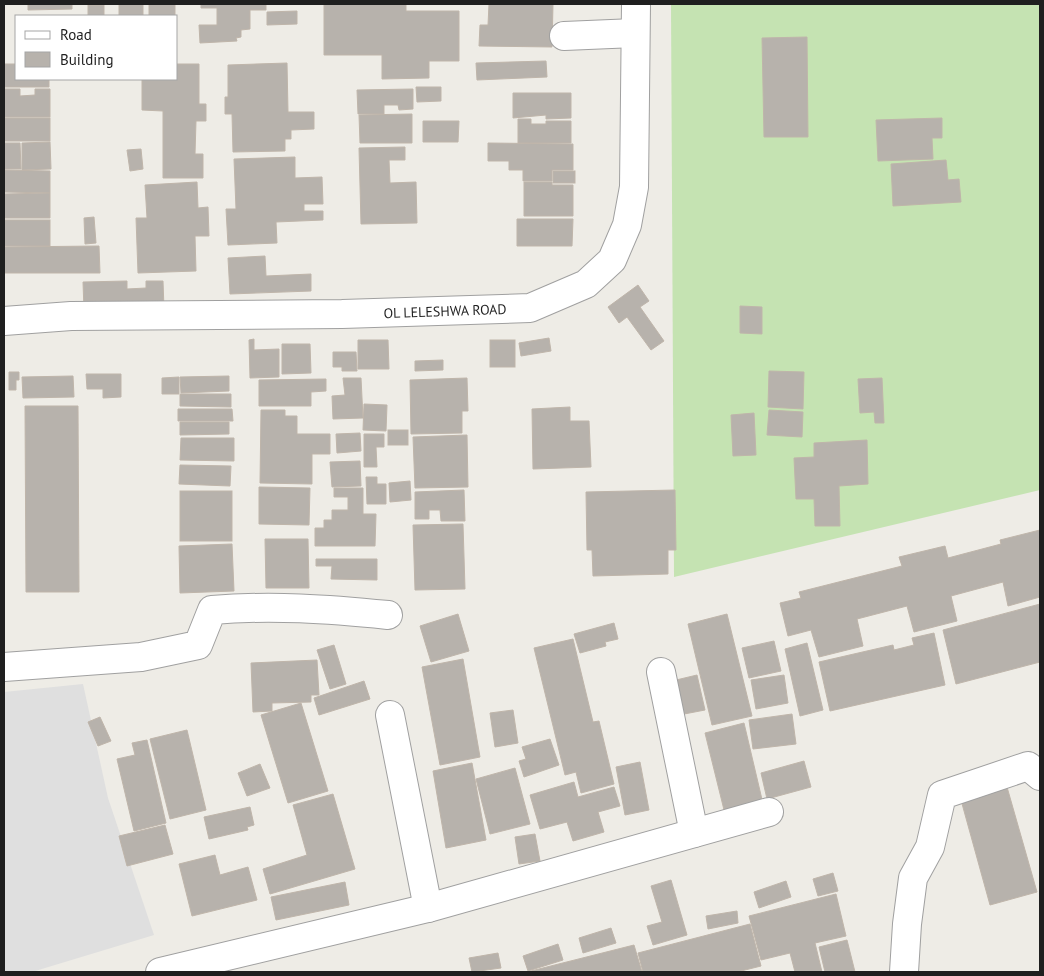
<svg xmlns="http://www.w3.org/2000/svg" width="1044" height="976" viewBox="0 0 1044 976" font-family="'PT Sans',sans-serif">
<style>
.grass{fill:#c5e3b2}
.parking{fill:#dfdfdf}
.building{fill:#b7b2ac;stroke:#bfb5aa}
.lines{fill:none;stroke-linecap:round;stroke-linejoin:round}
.minor-casing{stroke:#a0a0a0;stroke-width:30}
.minor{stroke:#fff;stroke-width:28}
.labels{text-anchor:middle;stroke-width:4;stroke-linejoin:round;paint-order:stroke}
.street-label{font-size:14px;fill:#1f1f1f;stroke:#fff}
</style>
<rect width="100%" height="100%" fill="#eeece6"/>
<!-- grass -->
<polygon class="grass" points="671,4 1040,4 1040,490 674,577"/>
<!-- parking -->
<polygon class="parking" points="83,684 108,798 154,935 32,972 4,972 4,692"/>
<!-- building -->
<g class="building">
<polygon points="28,4 72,4 72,9 28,10"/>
<rect x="119" y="4" width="24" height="12"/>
<rect x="149" y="4" width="26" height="12"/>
<polygon points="201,4 266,4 266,10 250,10 250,29 241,30 241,37 236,38 237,41 200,43 199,25 217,25 217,8 201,8"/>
<polygon points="324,4 406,4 406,11 459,11 459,61 429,61 429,78 382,79 382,55 324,55"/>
<polygon points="489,4 553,4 552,47 479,46 480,25 488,25"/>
<rect x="88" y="5" width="16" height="11"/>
<polygon points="297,11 297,24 267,25 267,12"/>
<polygon points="807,37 808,137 764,137 762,38"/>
<polygon points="546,61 547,77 477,80 476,63"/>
<polygon points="287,63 288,112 314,112 314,129 291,130 291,139 285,139 285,151 233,152 232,114 225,114 225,97 228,97 228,65"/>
<polygon points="4,64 16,64 16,79 49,79 49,87 4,87"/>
<polygon points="176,64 199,64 199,104 206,104 206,121 196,121 195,154 203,154 203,178 163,178 163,111 142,110 142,79 176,79"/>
<polygon points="416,87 441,87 441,101 417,102"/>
<polygon points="4,89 20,89 20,96 35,95 35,89 50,89 50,117 4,117"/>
<polygon points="413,89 413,109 399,110 398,105 384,105 384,114 358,114 357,90"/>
<polygon points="513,93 571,93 571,118 546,119 546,115 513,118"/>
<polygon points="412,114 412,143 360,143 359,115"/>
<rect x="4" y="118" width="46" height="23"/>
<polygon points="942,118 942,138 932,138 933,159 878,161 876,120"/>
<polygon points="518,119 531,119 531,124 546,124 546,121 571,121 571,143 518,143"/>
<polygon points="423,121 459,121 458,142 423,142"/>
<polygon points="50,142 51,169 22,170 22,143"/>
<polygon points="4,143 20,143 21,169 4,169"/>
<polygon points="488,143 573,144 573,170 552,170 552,181 523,181 523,170 509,170 509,161 488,161"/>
<polygon points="405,147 405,160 389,160 390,183 416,182 417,223 361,224 359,148"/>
<polygon points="141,149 143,169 130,171 127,150"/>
<polygon points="295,157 295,178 322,177 323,204 304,204 304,211 323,211 323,220 276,222 277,243 228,245 226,209 236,209 234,159"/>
<polygon points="946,160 948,180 959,179 961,202 893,206 891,164"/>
<polygon points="4,170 50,171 50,193 4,192"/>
<rect x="553" y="171" width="22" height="12"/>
<polygon points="197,182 198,208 208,207 209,236 195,236 196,271 138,273 136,218 147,218 145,185"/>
<polygon points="524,182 552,182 552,185 573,185 573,216 524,216"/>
<polygon points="50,193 50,218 4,218 4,194"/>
<polygon points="94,217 96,243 85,244 84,218"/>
<polygon points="517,219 573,219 572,246 517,246"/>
<rect x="4" y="220" width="46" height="26"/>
<polygon points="99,246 100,273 4,273 4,247"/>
<polygon points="265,256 266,276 311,274 311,291 230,294 228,258"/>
<polygon points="127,281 127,289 146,288 146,281 163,281 164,309 84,310 83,282"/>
<polygon points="638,285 649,301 640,307 664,341 651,350 627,317 619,323 608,307"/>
<polygon points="740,306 762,307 762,334 740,333"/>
<polygon points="549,338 551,351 521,356 519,343"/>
<polygon points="254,339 254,350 279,349 279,377 250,378 249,340"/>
<polygon points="358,340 388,340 389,369 358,369"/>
<rect x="490" y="340" width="25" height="27"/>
<polygon points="282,344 310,344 311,373 282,374"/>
<polygon points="333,352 356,352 357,371 342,371 342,367 333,367"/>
<polygon points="443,360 443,370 415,371 415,361"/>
<polygon points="769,371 804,372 803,409 768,407"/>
<polygon points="9,372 19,372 19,380 16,380 16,390 9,390"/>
<polygon points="86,374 121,374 121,397 103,398 103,389 87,389"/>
<polygon points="73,376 74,397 23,398 22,377"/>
<polygon points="229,376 229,391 181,393 180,377"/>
<polygon points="179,377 179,394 162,394 162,378"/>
<polygon points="343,378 361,378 363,418 333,419 332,396 345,395"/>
<polygon points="467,378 468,411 462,411 462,433 411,434 410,380"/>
<polygon points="882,378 884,423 875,423 874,412 860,413 858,379"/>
<polygon points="326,379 326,391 311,392 311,406 259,406 259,380"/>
<polygon points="180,394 231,394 231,407 180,406"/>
<polygon points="364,404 387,405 386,431 363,430"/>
<polygon points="25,406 78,406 79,592 26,592"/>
<polygon points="570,407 570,421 589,421 591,467 533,469 532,409"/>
<polygon points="178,409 232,409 233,421 178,421"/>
<polygon points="261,410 285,410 285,416 297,416 297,434 330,434 330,454 312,454 312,484 260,483"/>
<polygon points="769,410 803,412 802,437 767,435"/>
<polygon points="754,413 756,455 733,456 731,415"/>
<polygon points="180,422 229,422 229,434 180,435"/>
<rect x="388" y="430" width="20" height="15"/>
<polygon points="360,433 361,451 337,453 336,434"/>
<polygon points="364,434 384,434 384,447 376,447 377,467 364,467"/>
<polygon points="467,435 468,487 415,488 413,437"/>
<polygon points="181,438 234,438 234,461 180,460"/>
<polygon points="867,440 868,484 839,486 840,526 815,526 814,499 796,499 794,458 814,457 814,443"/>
<polygon points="360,461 361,486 332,487 330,462"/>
<polygon points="180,465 231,466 230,486 179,484"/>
<polygon points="366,477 377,477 377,484 386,484 386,504 367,504"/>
<polygon points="410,481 411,500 390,502 389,483"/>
<polygon points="259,487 310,488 309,525 259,524"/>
<polygon points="334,488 363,488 363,514 376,514 375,546 315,546 315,528 324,528 324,520 332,520 332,510 348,510 348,497 334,497"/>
<polygon points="464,490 465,521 441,521 440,510 429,510 429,519 415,519 415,492"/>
<polygon points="675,490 676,550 668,550 668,574 593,576 592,550 587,550 586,492"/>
<rect x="180" y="491" width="52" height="50"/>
<polygon points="463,524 465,589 415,590 413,525"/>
<polygon points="1040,530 1040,597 1008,606 1003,582 951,596 957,621 914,632 907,606 857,619 863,646 819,657 811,630 788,636 780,603 801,598 799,592 902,566 899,557 945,546 948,558 1001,544 1000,540"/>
<polygon points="265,539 308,539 309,588 266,588"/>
<polygon points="232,544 234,591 180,593 179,546"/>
<polygon points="316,559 377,559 377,580 331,579 332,566 316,566"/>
<polygon points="1040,604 1040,662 956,684 943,630"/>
<polygon points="458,614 469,651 431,662 420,626"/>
<polygon points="727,614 752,716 712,725 688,624"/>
<polygon points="614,623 618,639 605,642 606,646 580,653 574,634"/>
<polygon points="934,633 945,685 830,711 819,662 893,645 894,650 914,645 912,638"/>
<polygon points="573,639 593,722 599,721 614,784 581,793 576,772 565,775 534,648"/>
<polygon points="774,641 781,671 749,678 742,648"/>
<polygon points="807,643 823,710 800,716 785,649"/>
<polygon points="334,645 346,684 330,689 317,650"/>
<polygon points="463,659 480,757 440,765 422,667"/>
<polygon points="317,660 319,695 311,695 311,702 272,703 272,711 253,712 251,663"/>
<polygon points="697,675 705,710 679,715 672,681"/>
<polygon points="784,675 788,703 756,709 751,680"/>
<polygon points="364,681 370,699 319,715 314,698"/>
<polygon points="301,703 328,791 288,803 261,715"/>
<polygon points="513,710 518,743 495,747 490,713"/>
<polygon points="792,714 796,744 753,749 749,720"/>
<polygon points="100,717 111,741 98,746 88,722"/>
<polygon points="744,723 764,808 726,818 705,733"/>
<polygon points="187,730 206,810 170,819 150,739"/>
<polygon points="550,739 559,765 524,777 519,761 526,759 522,747"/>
<polygon points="147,740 166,823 134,831 117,759 135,755 132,743"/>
<polygon points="804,761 811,787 767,799 761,773"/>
<polygon points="640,762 649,810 625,815 616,767"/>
<polygon points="472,763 486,840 446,848 433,771"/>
<polygon points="260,764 270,788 247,796 238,773"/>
<polygon points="515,768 530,824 490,834 476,779"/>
<polygon points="574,782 578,797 614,787 620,806 598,812 604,832 573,841 567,822 540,829 530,795"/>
<polygon points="1007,787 1037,892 990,905 961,800"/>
<polygon points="333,794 355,869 270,894 263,869 307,855 293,805"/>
<polygon points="250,807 254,825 247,827 248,830 209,839 204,817"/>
<polygon points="165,825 173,854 127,866 119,836"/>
<polygon points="535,834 540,861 519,864 515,837"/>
<polygon points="215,855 220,875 248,867 257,900 192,916 179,864"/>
<polygon points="833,873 838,891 818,896 813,879"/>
<polygon points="671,880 687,935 653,945 647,926 662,922 651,886"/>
<polygon points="786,881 791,897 759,908 754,892"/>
<polygon points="345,882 349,905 276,920 271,897"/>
<polygon points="836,894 846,936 815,943 822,972 795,972 790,953 761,960 749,916"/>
<polygon points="737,911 738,923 708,929 706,916"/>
<polygon points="750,924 761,966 737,972 643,972 638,953"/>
<polygon points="611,928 616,943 583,953 579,938"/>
<polygon points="847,940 855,972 825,972 819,947"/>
<polygon points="558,944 563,960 528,971 523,956"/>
<polygon points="634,945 642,972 527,972"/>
<polygon points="498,953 501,968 472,972 469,958"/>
</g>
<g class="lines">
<!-- minor casing -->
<g class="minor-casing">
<g id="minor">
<polyline points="564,36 635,33"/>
<polyline points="4,321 71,316 342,314 530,308 586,284 612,260 627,225 634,187 636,4"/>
<path d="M4 667 141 657 198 645 212 610C272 605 328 609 388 615"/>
<polyline points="661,672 694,833"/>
<polyline points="390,715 428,908"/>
<polyline points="160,972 428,908 769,812"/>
<polyline points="904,972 907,924 913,878 930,847 942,795 1028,766 1040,776"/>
</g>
</g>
<!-- minor -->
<use href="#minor" class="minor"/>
</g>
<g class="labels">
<!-- street labels -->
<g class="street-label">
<text transform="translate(445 311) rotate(-2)" y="5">OL LELESHWA ROAD</text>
</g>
</g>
<!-- border -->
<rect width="1044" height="976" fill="none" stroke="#1f1f1f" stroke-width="10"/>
<!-- legend -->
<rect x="15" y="15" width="162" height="65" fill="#ffffff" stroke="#a5a5a5"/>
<rect x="25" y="31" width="25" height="8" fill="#ffffff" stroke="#a5a5a5"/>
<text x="60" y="40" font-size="15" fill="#1f1f1f">Road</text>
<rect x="25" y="52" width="25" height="15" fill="#b7b2ac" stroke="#a5a5a5"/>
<text x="60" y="65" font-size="15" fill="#1f1f1f">Building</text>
</svg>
